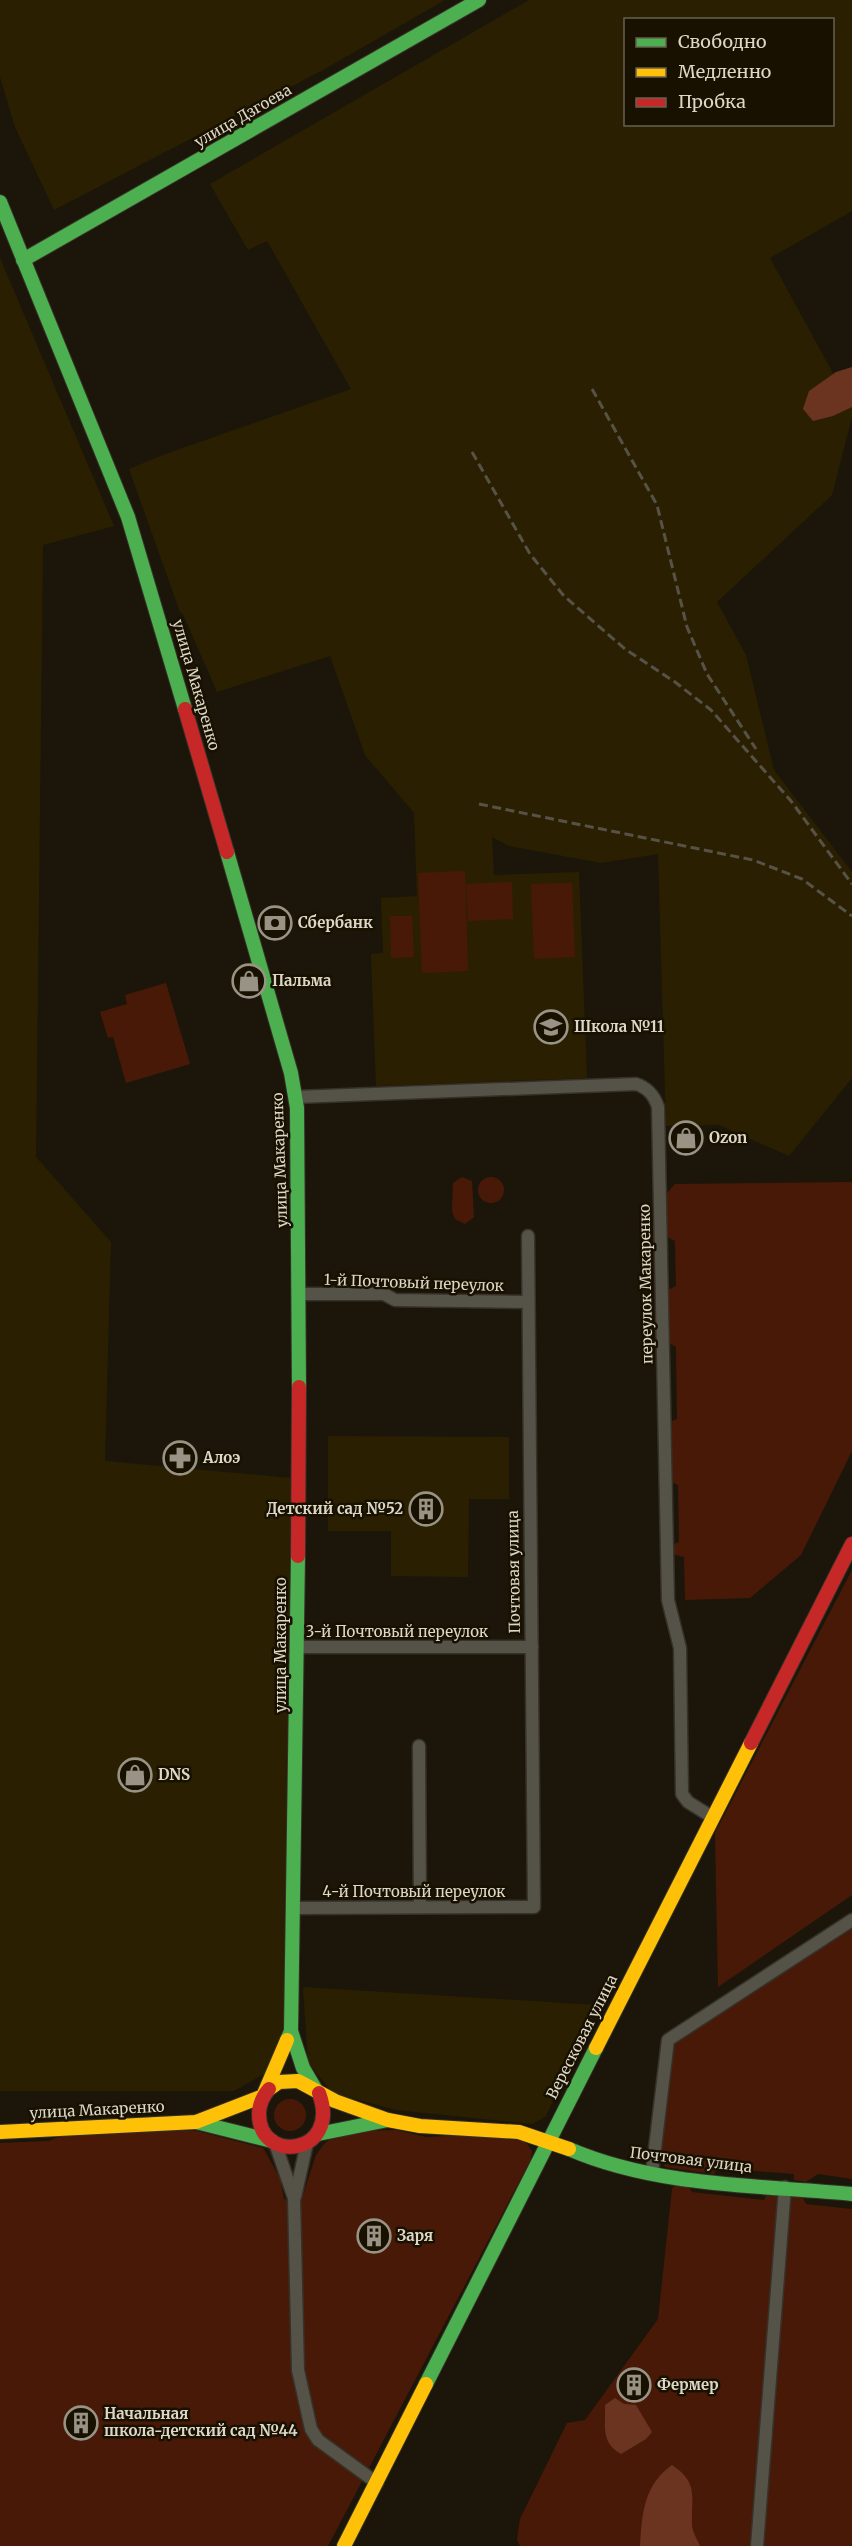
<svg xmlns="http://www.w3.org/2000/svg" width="852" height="2546" viewBox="0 0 852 2546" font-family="Merriweather,serif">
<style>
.built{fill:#2a2001;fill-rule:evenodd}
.green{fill:#491908}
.forest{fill:#6b3421}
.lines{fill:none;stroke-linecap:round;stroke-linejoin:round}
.street-casing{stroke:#363129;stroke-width:15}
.fast-casing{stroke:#363129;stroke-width:16}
.slow-casing{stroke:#363129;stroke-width:16}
.jam-casing{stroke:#363129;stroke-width:16}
.street{stroke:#555248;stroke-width:12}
.fast{stroke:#4caf50;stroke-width:14}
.slow{stroke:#ffc107;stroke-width:14}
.jam{stroke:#c62828;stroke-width:14}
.rail{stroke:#565248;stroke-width:3;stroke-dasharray:9 4.5;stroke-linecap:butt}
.labels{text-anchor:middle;stroke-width:5;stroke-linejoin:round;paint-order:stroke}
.street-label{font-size:15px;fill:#dcd7c8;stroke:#191100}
.poi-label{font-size:15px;font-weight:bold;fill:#dcd7c8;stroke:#191100;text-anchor:start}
</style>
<rect width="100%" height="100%" fill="#1b1609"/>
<!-- built -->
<g class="built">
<polygon points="0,0 445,0 323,70 54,210 15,127 0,77"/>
<path d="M529 0H852V211L770 258 852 408V417L832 495 717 602 746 655 774 770 852 872V1078L789 1156 719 1125 666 1126 658 854 601 863 509 846 492 837 494 875 579 872 587 1078 376 1086 371 954 383 953 381 898 417 896 414 813 365 755 330 656 217 692 183 614 180 612 129 469 163 455 351 389 267 241 248 250 210 184ZM626 20H832V124H626Z"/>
<polygon points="0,258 114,526 43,545 36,1157 111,1242 105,1461 291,1478 283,2040 264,2074 234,2091 0,2091"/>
<polygon points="328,1436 509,1437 509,1499 469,1499 468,1577 391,1576 391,1531 328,1531"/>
<polygon points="303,1987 598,2005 546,2116 533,2124 396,2110 333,2093 308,2063"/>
</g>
<!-- green -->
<g class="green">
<polygon points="465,871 468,971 422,973 418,873"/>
<polygon points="512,882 513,919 468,921 466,884"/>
<polygon points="572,883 575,957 534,959 531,884"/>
<polygon points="390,916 412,916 414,957 391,958"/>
<polygon points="166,983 190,1064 126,1083 113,1037 108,1038 100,1012 127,1004 125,995"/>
<polygon points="462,1177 472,1181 474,1217 465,1224 455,1219 452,1211 453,1183"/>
<circle cx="491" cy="1190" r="13"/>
<polygon points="852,1182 852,1451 801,1555 750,1598 685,1600 684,1557 672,1554 672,1545 679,1542 678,1485 671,1482 670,1422 677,1419 676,1347 669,1343 668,1290 676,1286 675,1241 667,1237 667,1193 675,1184"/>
<polygon points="852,1570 852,1895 718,1987 715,1833"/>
<polygon points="852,1927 852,2179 818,2174 806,2182 794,2180 794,2174 717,2168 714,2174 665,2167 660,2156 673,2044"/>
<circle cx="290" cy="2115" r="16"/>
<polygon points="176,2130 197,2131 263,2148 280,2178 284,2199 301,2201 316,2155 324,2144 329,2140 360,2131 396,2130 426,2137 469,2135 525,2141 532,2151 531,2159 328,2546 0,2546 0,2143 49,2141 65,2134"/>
<polygon points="686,2183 692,2192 764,2200 766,2196 802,2195 806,2204 852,2209 852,2546 520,2546 517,2540 520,2519 567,2423 585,2420 658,2319 672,2189 674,2185"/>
</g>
<!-- forest -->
<g class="forest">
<polygon points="852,367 852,407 833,416 813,421 803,409 809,391 836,372"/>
<path d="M615 2398 624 2404 636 2405 652 2432 646 2439 621 2454C600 2442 606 2426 605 2405Z"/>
<path d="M672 2465C699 2483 691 2496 692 2524 692 2531 697 2539 700 2546H640C642 2513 644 2485 672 2465Z"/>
</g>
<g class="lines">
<!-- street casing -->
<g class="street-casing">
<g id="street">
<path d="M296 1097 636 1084C648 1088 654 1095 658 1107L668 1600 680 1648 682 1794 688 1802 712 1817"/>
<polyline points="299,1294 384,1294 395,1300 528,1302"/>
<polyline points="298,1647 532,1647"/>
<polyline points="419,1746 420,1907"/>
<polyline points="294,1908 534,1907 528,1236"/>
<polyline points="275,2143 294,2198 298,2370 311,2429 318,2440 377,2483"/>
<polyline points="652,2173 668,2040 852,1920"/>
<polyline points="295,2197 307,2143"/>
<polyline points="757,2546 785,2187"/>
</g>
</g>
<!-- fast casing -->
<g class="fast-casing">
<g id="fast">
<polyline points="0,202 128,517 185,709"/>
<polyline points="23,260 479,0"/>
<polyline points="227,852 291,1073 297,1108 299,1387"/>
<polyline points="291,2031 303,2068 316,2090"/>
<polyline points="287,2040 291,2031 298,1556"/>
<polyline points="196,2122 272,2141"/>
<polyline points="318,2134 388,2120"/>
<path d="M569 2149C657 2187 758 2185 852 2194"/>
<polyline points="426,2384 596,2048"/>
</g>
</g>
<!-- slow casing -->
<g class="slow-casing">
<g id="slow">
<polyline points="596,2048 751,1743"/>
<polyline points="269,2089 279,2082 298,2081 335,2101 388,2120 420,2126 519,2132 569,2149"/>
<polyline points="0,2132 196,2122 263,2096 287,2040"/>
<polyline points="344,2546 426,2384"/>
</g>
</g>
<!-- jam casing -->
<g class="jam-casing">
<g id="jam">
<polyline points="185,709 227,852"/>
<polyline points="298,1556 299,1387"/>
<polyline points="751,1743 852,1544"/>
<path d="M269 2089C263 2096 259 2104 259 2114 259 2165 342 2155 319 2093"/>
</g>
</g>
<!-- street -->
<use href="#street" class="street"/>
<!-- fast -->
<use href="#fast" class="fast"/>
<!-- slow -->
<use href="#slow" class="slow"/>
<!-- jam -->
<use href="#jam" class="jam"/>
<!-- rail -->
<g class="rail">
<polyline points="592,389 657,505 687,627 707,674 756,749"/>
<polyline points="472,452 530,554 564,596 625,649 675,682 711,710 791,801 852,884"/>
<polyline points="479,804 753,860 802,879 852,916"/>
</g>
</g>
<!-- icons -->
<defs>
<g id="bank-ring" transform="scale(1.725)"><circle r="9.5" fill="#191100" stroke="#989385" stroke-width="1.5"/><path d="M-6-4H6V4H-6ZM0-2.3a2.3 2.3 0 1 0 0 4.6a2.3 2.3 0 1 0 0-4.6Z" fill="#989385"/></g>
<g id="shop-ring" transform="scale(1.725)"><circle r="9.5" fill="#191100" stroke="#989385" stroke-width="1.5"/><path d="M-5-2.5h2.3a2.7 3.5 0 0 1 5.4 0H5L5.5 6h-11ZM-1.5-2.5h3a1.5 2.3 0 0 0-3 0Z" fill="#989385"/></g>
<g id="school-ring" transform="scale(1.725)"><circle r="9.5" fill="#191100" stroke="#989385" stroke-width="1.5"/><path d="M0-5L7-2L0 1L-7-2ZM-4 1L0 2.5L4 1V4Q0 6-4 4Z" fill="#989385"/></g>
<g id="pharmacy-ring" transform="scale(1.725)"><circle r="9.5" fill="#191100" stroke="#989385" stroke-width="1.5"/><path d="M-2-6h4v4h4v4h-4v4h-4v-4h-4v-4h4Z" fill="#989385"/></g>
<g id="building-ring" transform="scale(1.725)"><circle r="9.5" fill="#191100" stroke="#989385" stroke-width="1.5"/><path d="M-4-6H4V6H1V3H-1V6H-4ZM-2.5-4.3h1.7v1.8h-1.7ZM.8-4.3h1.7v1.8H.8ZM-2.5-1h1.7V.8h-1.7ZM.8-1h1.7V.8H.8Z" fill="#989385"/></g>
</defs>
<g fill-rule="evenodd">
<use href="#bank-ring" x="275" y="923"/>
<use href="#shop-ring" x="249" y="981"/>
<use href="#school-ring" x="551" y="1027"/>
<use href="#shop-ring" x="686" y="1138"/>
<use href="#pharmacy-ring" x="180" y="1458"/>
<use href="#building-ring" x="426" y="1509"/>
<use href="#shop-ring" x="135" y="1775"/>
<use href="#building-ring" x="374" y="2236"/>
<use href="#building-ring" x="634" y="2385"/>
<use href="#building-ring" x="81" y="2423"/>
</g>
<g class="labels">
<!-- street labels -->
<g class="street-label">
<text transform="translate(243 116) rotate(-30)" y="5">улица Дзгоева</text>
<text transform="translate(196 685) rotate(74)" y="5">улица Макаренко</text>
<text transform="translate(280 1160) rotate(-92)" y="5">улица Макаренко</text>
<text transform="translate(414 1283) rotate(2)" y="5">1-й Почтовый переулок</text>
<text transform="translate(646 1284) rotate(-91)" y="5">переулок Макаренко</text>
<text transform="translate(514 1572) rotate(-91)" y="5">Почтовая улица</text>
<text x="397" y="1637">3-й Почтовый переулок</text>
<text transform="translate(281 1645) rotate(-90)" y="5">улица Макаренко</text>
<text x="414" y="1897">4-й Почтовый переулок</text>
<text transform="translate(582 2037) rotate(-63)" y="5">Вересковая улица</text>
<text transform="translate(97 2110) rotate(-3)" y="5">улица Макаренко</text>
<text transform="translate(691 2160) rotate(7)" y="5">Почтовая улица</text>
</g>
<!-- poi labels -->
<g class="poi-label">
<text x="298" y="928">Сбербанк</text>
<text x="272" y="986">Пальма</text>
<text x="574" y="1032">Школа №11</text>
<text x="709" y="1143">Ozon</text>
<text x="203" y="1463">Алоэ</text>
<text x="403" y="1514" text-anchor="end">Детский сад №52</text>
<text x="158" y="1780">DNS</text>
<text x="397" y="2241">Заря</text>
<text x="657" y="2390">Фермер</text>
<text x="104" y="2419">Начальная<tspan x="104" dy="17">школа-детский сад №44</tspan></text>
</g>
</g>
<!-- legend -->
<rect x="624" y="18" width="210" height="108" fill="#191100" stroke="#676050" stroke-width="1.5"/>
<rect x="636" y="38" width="30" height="9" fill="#4caf50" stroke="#676050" stroke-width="1.5"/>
<text x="678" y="48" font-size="18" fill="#dcd7c8">Свободно</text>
<rect x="636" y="68" width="30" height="9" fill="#ffc107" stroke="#676050" stroke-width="1.5"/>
<text x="678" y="78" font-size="18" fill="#dcd7c8">Медленно</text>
<rect x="636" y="98" width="30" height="9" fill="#c62828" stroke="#676050" stroke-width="1.5"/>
<text x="678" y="108" font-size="18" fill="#dcd7c8">Пробка</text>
</svg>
